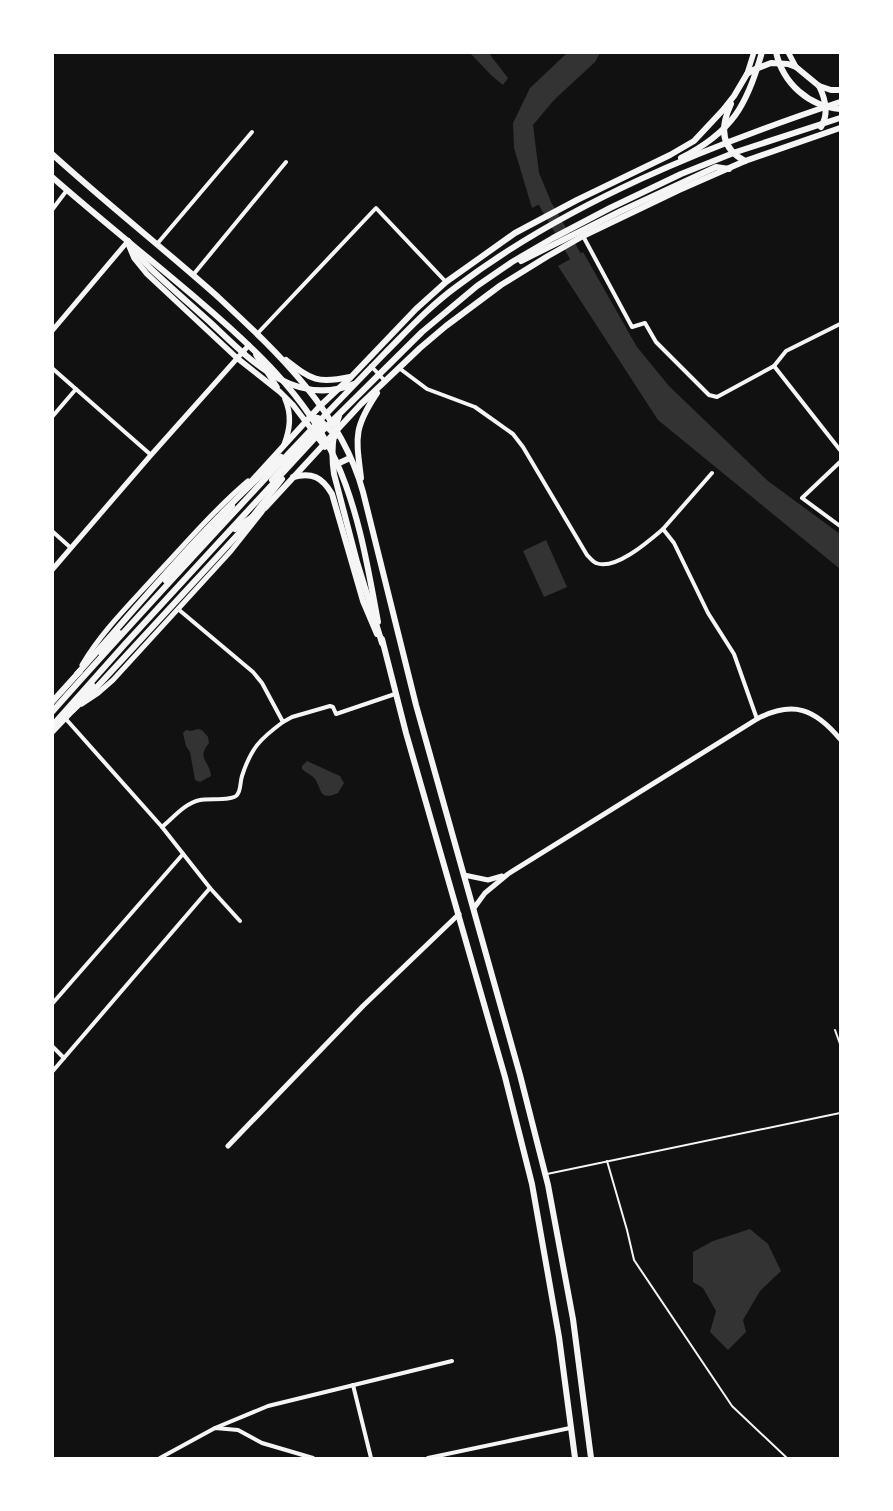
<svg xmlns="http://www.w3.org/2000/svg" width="893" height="1511" viewBox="0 0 893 1511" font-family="Commissioner,sans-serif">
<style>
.water{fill:#333}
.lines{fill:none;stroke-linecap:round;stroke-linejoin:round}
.river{stroke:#333;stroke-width:12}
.service{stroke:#f5f5f5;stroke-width:2}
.minor{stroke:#f5f5f5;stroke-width:4}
.tertiary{stroke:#f5f5f5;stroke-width:5}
.secondary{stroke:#f5f5f5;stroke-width:5.5}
.primary{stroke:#f5f5f5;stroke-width:6}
.trunk{stroke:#f5f5f5;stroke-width:6}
</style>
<rect width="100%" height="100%" fill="#111"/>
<!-- water -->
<g class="water">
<polygon points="470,53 490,53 491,56 508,78 503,85 492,76"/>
<polygon points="567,53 600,53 595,62 554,100 533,125 539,173 550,199 532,208 514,148 513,123 530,88"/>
<polygon points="583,252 637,347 669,386 768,481 840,534 840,569 658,420 558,266"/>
<polygon points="546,540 567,587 544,597 523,551"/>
<path d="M198 729 202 730 208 737 209 743C196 759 210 761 211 776L200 782 195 780 190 752 186 746 183 733 186 730 191 731Z"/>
<path d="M307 761 340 776 344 783 338 793C319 802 322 789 315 779 312 775 306 773 302 769V766Z"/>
<polygon points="750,1229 768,1244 781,1271 760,1291 743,1320 746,1332 728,1350 710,1332 716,1311 703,1288 693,1282 693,1252 713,1241"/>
</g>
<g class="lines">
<!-- river -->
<polyline class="river" points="536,188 584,271"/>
<!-- service -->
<g class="service">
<polyline points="835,1030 840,1044"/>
<polyline points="607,1161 627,1230 634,1260 732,1406 787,1458"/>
<polyline points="547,1174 840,1113"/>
</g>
<!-- minor -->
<g class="minor">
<polyline points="52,210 67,190"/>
<polyline points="583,236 632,327 645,323 656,342 709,395 717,397 774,366 840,450"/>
<polyline points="157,244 252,132"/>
<polyline points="193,275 286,162"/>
<polyline points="257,334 376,208 446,282"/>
<polyline points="371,366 385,381"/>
<polyline points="774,366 786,351 840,324"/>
<polyline points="52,368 151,455"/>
<path d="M399 368 427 389 475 407 513 434 523 447 587 555C589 557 593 562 596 563 615 571 649 541 663 529L674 543 708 613 734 654 757 719"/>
<polyline points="52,417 76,389"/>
<polyline points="840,462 802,498 840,526"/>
<polyline points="663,529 712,473"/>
<polyline points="52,531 71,548"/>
<polyline points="178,609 253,672 262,683 283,722 292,717 330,706 333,707 336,714 395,694"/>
<polyline points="65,718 162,827 210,888 240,921"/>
<path d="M162 827C173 818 185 803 200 800 208 798 233 801 237 795 241 791 240 782 242 776 251 748 260 739 283 722"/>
<polyline points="52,1004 183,854"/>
<polyline points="52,1046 64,1058"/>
<polyline points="52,1072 210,888"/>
<polyline points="353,1385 371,1458"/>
<polyline points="215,1428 268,1406 452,1361"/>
<polyline points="160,1458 215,1428 238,1430 262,1443 313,1458"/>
<polyline points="428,1458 570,1428"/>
</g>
<!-- tertiary -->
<g class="tertiary">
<polyline points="52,331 128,241"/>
<polyline points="52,570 151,455 249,345"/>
<path d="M82 665C102 631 131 603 157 574 187 542 215 509 248 481"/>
<polyline points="82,704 97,694 113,680 231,551 262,512"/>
<polyline points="464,875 488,880 502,876"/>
<path d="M474 908 485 893 508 874 757 719C793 700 815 709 840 739"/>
<polyline points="228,1146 363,1006 459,914"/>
</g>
<!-- secondary -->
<g class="secondary">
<polyline points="788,52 796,67"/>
<polyline points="747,74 754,52"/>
<polyline points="129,246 134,258 147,274 237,358 280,392 293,405 325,447"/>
<polyline points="256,355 277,387"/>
<path d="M284 445C290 429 292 415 285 399"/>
</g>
<!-- primary -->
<g class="primary">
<path d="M819 86C825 98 829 114 821 127"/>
<path d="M731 104C720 127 720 148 745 161"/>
<path d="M52 154C106 203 163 248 217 296 276 351 341 411 363 492L416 705 520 1075 548 1185 573 1319 591 1458"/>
<path d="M52 177C100 219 149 258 197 299 251 345 306 395 336 461 359 512 368 568 378 622"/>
<path d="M286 360C312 380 317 384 350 377"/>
<polyline points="310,417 318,418 336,436"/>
<polyline points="337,464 350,458"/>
<path d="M293 477C312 472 322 477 332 494L363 601 377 634"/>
<path d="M361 478C356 437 353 429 377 393"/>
<polyline points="272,480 320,426"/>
<polyline points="247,486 320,406 351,377 416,309 446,282 515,233 577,200 670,155 694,141 723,110 734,96 747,74 753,70 771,63 788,64 796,67 819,86 831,90 840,90"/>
<polyline points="235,529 265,508 361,404 420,348 446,326 501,285 548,256 583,236 679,190 745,161 840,128"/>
<polyline points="166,581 232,506"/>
<polyline points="382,639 406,733 505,1077 532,1184 559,1337 575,1458"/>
<polyline points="100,652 119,633"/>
<polyline points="52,702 80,671"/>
<polyline points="52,732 73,710 92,685"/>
</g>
<!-- trunk -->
<g class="trunk">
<path d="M776 52C783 84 809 106 840 109"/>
<path d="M681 158C732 132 747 106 762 52"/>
<path d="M128 241 136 253 150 268C170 287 191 305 212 324 250 360 295 408 354 384"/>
<polyline points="521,261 621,211 716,167 729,169"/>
<path d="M339 416C332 435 331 454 334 474L357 562 382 643"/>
<path d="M77 674C143 600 206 523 281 457"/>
<polyline points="73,710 96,688 242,530 282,479"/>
<path d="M52 712C130 624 210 538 290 452 321 419 353 386 385 353 408 330 430 306 456 287 568 202 708 146 840 102"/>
<polyline points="52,726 125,644 314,439 422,332 477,286 512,262 553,238 610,208 681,174 736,152 840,118"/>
</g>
</g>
<!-- border -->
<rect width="893" height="1511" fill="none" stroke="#ffffff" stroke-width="108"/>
</svg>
